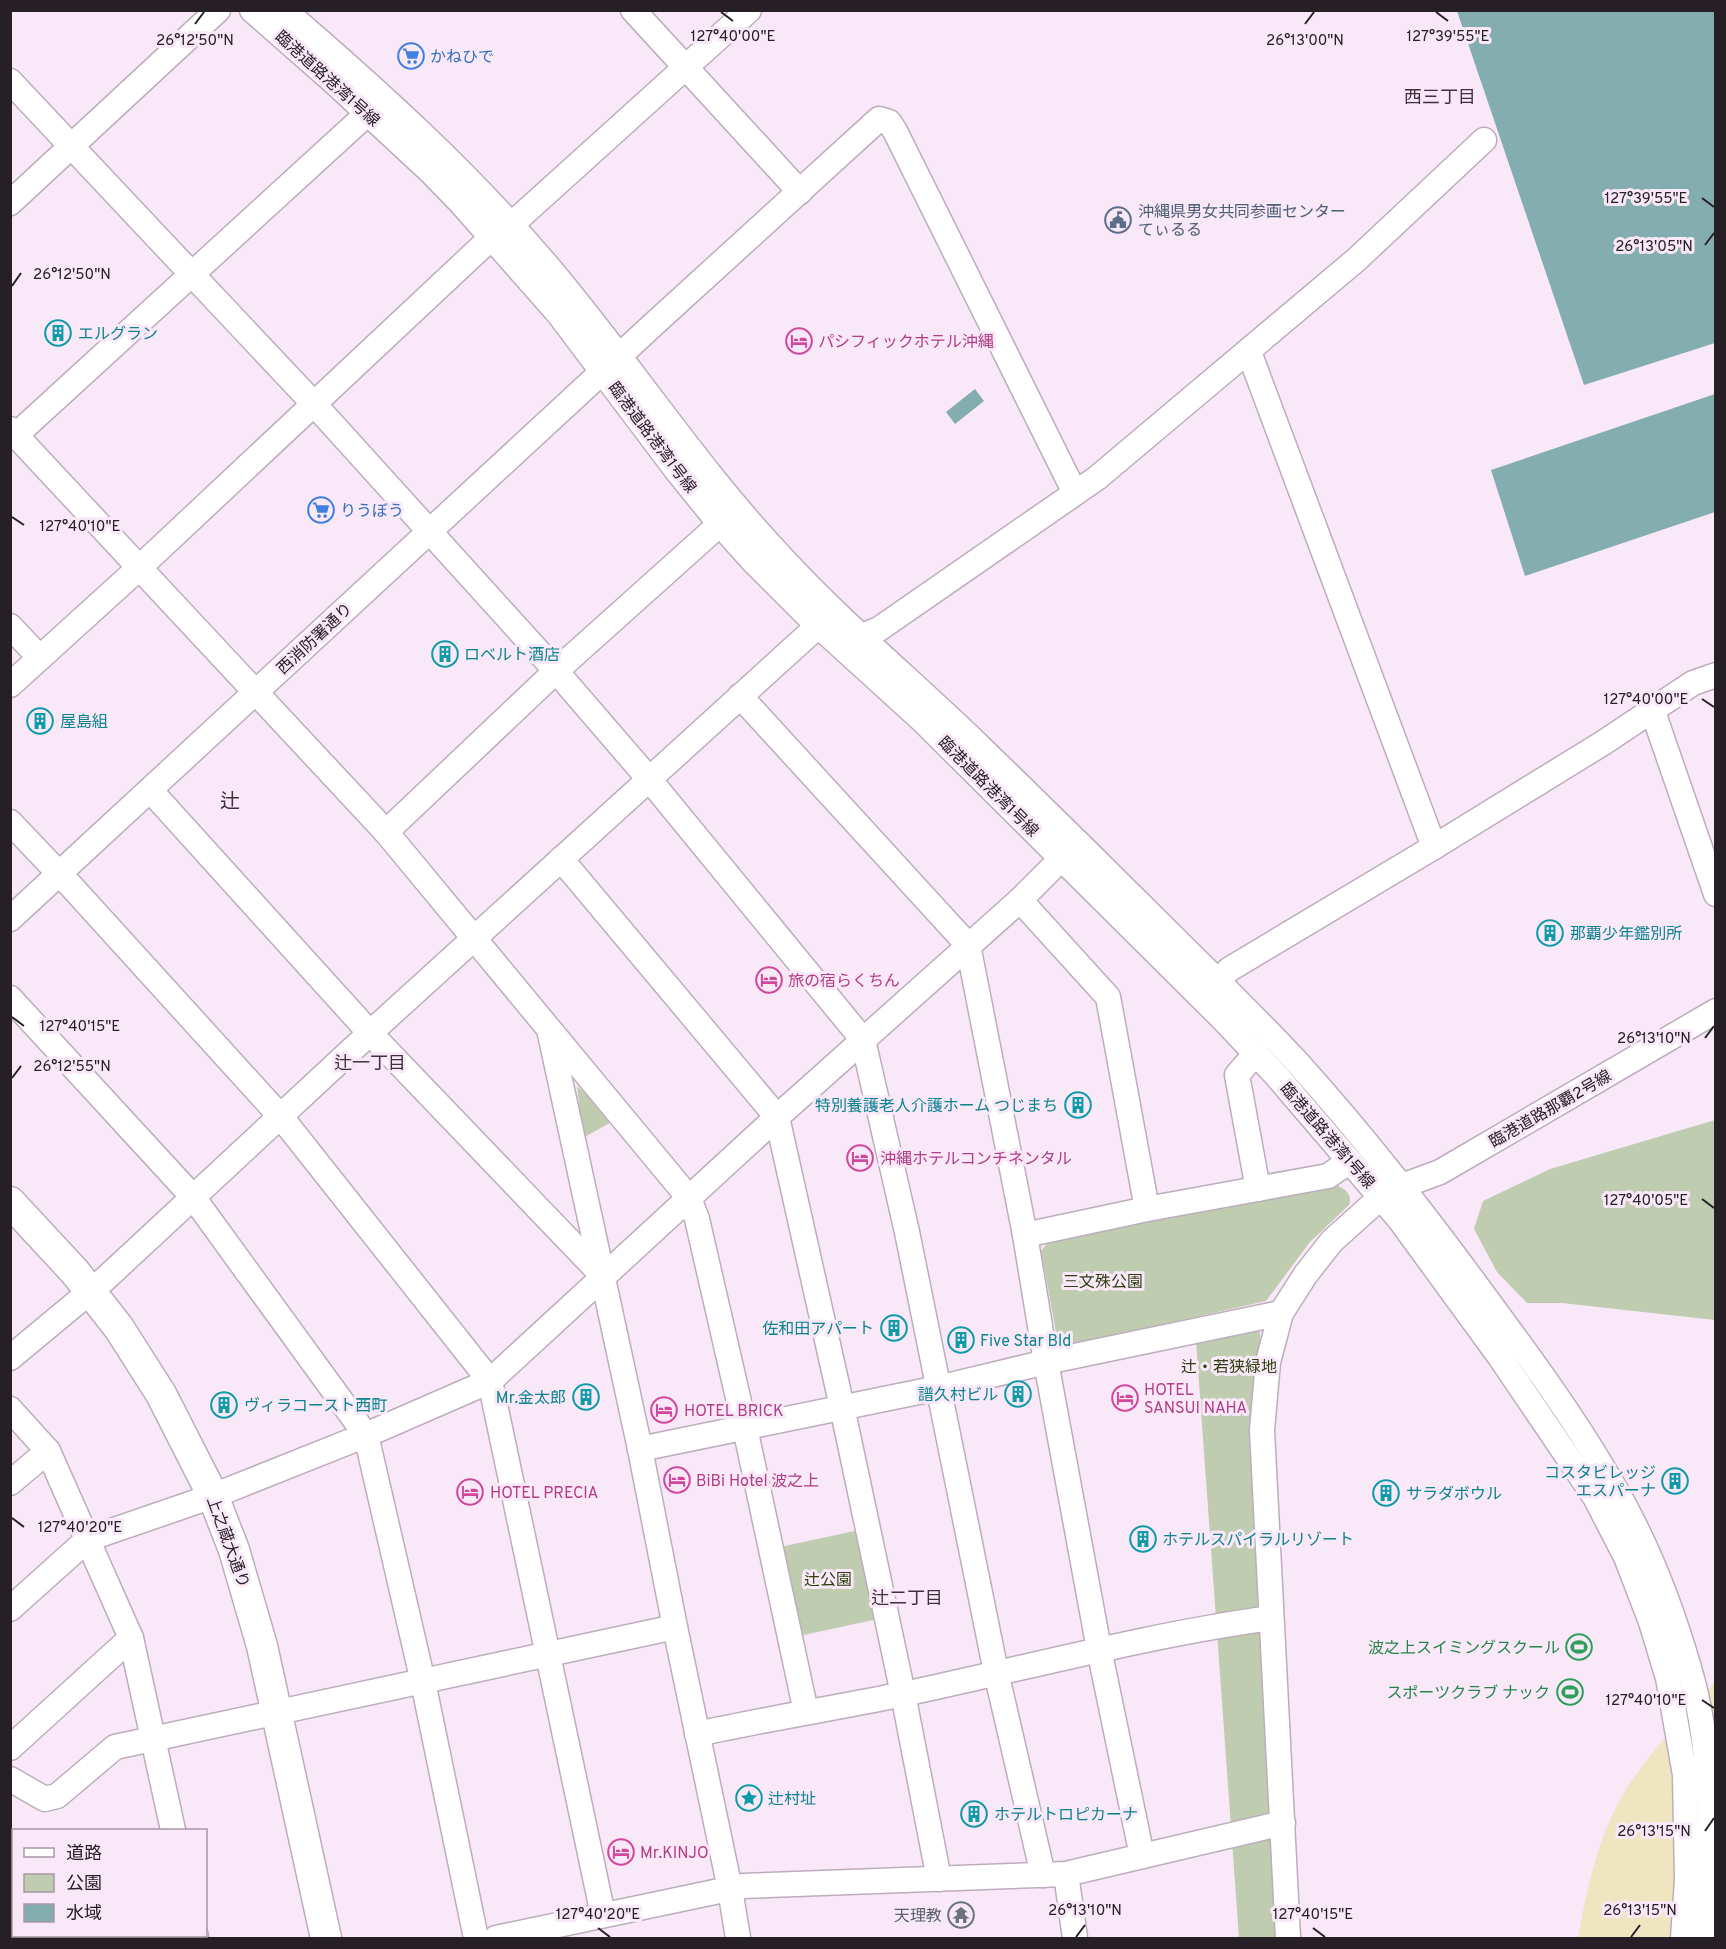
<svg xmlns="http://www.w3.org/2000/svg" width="1726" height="1949" viewBox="0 0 1726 1949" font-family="Overpass,'Noto Sans JP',sans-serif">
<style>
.green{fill:#bfccaf}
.sand{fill:#efe5c0}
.water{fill:#84adb0}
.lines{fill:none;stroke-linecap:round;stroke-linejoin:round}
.minor-casing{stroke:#bdadbc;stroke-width:27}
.major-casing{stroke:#bdadbc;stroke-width:33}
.minor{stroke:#fff;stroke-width:24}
.major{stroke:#fff;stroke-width:30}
.ticks{fill:none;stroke:#262026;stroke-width:2}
.labels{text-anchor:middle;stroke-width:6;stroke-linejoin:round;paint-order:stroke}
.shop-label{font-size:16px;fill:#366cbe;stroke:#f9e8f8;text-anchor:start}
.street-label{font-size:16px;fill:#262026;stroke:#f9e8f8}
.service-label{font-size:16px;fill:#4e5e75;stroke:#f9e8f8;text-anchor:start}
.culture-label{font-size:16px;fill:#0d838f;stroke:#f9e8f8;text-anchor:start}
.hotel-label{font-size:16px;fill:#b23c85;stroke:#f9e8f8;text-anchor:start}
.park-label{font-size:16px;fill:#2e3f0f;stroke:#f9e8f8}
.leisure-label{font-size:16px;fill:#27864d;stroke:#f9e8f8;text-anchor:end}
.worship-label{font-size:16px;fill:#5b616d;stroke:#f9e8f8;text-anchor:end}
.neighbourhood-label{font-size:18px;fill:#3e313d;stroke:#f9e8f8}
.quarter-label{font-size:20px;fill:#3e313d;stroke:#f9e8f8}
.ticks-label{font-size:15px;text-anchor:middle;fill:#262026;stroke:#f9e8f8;stroke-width:6;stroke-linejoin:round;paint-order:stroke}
</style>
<rect width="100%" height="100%" fill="#f9e8f8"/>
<!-- green -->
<g class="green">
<polygon points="577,1086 615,1120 583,1138"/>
<polygon points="1715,1120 1715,1320 1562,1303 1527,1303 1497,1272 1474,1229 1483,1201 1550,1169"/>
<path d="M1327 1183C1339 1185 1354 1191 1349 1205L1310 1242 1266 1301 1059 1348 1041 1251 1055 1234Z"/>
<polygon points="1260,1327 1259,1502 1278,1938 1239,1938 1196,1341"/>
<polygon points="859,1530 878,1619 799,1636 780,1547"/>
</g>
<!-- sand -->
<path class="sand" d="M1715 1682V1921L1695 1938H1578C1587 1888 1598 1836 1625 1791 1650 1751 1685 1717 1715 1682Z"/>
<!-- water -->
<g class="water">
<polygon points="1457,11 1715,11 1715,343 1584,385"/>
<polygon points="975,389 984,401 955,424 946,412"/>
<polygon points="1715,394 1715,512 1525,576 1491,470"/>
</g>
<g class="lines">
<!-- minor casing -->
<g class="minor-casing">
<g id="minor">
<polyline points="252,10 334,82 431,172 462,204 558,313 677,471 720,524 752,560 810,618 921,719 1222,1018 1275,1074 1400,1220 1500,1357 1595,1497 1626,1557 1651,1622 1668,1678 1685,1775 1687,1880 1683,1938"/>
<path d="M284 10C378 91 470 174 550 269 630 364 697 468 782 558 844 625 914 683 979 746 1041 806 1103 867 1164 928 1208 972 1253 1015 1295 1060 1365 1137 1427 1218 1488 1301 1530 1358 1572 1415 1607 1475 1643 1534 1670 1602 1689 1668 1715 1755 1711 1849 1706 1938"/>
<polyline points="633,10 800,192"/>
<polyline points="10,81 314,404 556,671 649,779 863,1040 907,1232 996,1672 1043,1875"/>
<polyline points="10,203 218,10"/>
<polyline points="511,225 749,10"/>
<polyline points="1249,352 1434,847"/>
<polyline points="10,429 386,832 689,1198 697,1219 745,1428 806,1712"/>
<polyline points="16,435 368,113"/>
<polyline points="10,626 40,658"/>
<polyline points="850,633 862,636 879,629 1097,478 1356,260 1484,140"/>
<polyline points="10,685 140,567 492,237"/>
<polyline points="740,696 968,945 1025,1235 1046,1362 1099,1649 1142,1856"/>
<polyline points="1652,709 1716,894"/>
<polyline points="150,790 370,1033 602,1275"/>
<polyline points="10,822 72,887 281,1117 490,1381 603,1915"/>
<polyline points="386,832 556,671 720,524"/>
<polyline points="561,859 777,1117 842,1407 903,1694 939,1879"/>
<polyline points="1020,900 1108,997 1147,1209"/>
<polyline points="10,919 655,323 879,119 889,122 895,131 1075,493"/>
<polyline points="1206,990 1230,969 1434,847 1603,743 1693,683 1716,675"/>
<polyline points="10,998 193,1197 366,1435 423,1682 476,1938"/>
<polyline points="550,1034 640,1449 675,1627 730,1889 738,1938"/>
<polyline points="1256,1053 1237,1075 1258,1189"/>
<polyline points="1025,1235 1147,1209 1328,1176 1350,1161"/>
<polyline points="10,1358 105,1279 370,1033 819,625"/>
<polyline points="10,1409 48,1451 131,1638 173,1830"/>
<polyline points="640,1449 938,1388 1046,1362 1281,1313"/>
<polyline points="10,1483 48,1451"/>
<polyline points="10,1609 88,1539 213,1496 366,1435 490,1381 777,1117 1020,900 1062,858"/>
<path d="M697 1734C766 1719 835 1708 904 1694 1026 1668 1147 1635 1271 1618"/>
<polyline points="10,1748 131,1638"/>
<polyline points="10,1779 45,1799 57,1796 115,1747 675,1627"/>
<polyline points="1066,1874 1075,1938"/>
<polyline points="196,1936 196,1938"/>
<polyline points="496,1938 743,1886 1066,1874 1283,1823"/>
<polyline points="1288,1938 1262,1430 1268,1362 1281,1313 1306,1274 1332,1241 1381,1197 1402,1186 1440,1172 1716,1011"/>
</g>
</g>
<!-- major casing -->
<g class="major-casing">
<polyline id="major" points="10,1202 75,1272 119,1328 161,1394 213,1496 234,1550 262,1646 326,1938"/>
</g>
<!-- minor -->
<use href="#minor" class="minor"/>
<!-- major -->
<use href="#major" class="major"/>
</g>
<!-- ticks -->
<path class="ticks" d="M721 12 733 21M1436 12 1448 21M195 24 204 12M1305 24 1314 12M1702 198 1714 207M1705 245 1714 233M12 286 21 273M12 517 24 525M1702 699 1714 707M12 1017 24 1026M1705 1038 1714 1026M12 1078 21 1066M1702 1199 1714 1208M12 1518 24 1527M1702 1700 1714 1708M1705 1831 1714 1818M598 1928 610 1937M1313 1928 1325 1937M1076 1937 1085 1925M1631 1937 1640 1925"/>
<!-- icons -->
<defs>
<g id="supermarket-ring" transform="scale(1.35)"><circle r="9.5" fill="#f9e8f8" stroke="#3f7fe0" stroke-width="1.5"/><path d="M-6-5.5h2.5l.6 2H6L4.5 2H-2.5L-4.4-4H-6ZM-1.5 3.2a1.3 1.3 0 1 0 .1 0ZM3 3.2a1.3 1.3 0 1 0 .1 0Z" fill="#3f7fe0"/></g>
<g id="civic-ring" transform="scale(1.35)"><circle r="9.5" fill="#f9e8f8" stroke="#5c6f8a" stroke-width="1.5"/><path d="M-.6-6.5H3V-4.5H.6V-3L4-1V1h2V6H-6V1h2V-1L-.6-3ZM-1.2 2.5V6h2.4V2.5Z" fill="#5c6f8a"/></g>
<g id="building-ring" transform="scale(1.35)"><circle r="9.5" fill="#f9e8f8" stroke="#0f9aa8" stroke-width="1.5"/><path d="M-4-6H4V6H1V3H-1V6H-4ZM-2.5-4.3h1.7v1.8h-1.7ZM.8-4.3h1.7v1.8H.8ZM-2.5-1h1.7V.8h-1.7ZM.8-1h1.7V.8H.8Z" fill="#0f9aa8"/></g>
<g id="hotel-ring" transform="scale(1.35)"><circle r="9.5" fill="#f9e8f8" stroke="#d1479c" stroke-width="1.5"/><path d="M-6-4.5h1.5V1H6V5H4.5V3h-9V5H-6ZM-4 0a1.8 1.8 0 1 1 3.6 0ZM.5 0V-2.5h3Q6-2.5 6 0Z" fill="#d1479c"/></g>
<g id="stadium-ring" transform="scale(1.35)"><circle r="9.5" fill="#f9e8f8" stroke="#2e9e5b" stroke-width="1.5"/><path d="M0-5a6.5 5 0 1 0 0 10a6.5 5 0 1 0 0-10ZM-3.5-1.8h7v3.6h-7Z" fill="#2e9e5b"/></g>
<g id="sight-ring" transform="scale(1.35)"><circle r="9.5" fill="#f9e8f8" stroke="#0f9aa8" stroke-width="1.5"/><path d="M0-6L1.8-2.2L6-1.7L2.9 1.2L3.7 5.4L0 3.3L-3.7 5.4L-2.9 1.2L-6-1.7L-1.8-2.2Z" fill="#0f9aa8"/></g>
<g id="temple-ring" transform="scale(1.35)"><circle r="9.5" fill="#f9e8f8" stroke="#6b7280" stroke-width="1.5"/><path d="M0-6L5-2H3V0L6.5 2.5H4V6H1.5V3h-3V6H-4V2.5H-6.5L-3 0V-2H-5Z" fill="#6b7280"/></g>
</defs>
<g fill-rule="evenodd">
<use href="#supermarket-ring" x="411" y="56"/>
<use href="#civic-ring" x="1118" y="220"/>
<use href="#building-ring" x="58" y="333"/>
<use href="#hotel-ring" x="799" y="341"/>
<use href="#supermarket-ring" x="321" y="510"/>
<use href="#building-ring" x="445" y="654"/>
<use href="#building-ring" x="40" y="721"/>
<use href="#building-ring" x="1550" y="933"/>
<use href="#hotel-ring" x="769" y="980"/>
<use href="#building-ring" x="1078" y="1105"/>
<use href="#hotel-ring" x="860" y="1158"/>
<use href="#building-ring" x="894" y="1328"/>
<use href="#building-ring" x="961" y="1340"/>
<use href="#building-ring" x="1018" y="1394"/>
<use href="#building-ring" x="586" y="1397"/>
<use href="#hotel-ring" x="1125" y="1398"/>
<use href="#building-ring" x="224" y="1405"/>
<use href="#hotel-ring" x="664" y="1410"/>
<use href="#hotel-ring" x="677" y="1480"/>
<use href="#building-ring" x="1675" y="1481"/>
<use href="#hotel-ring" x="470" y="1492"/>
<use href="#building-ring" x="1386" y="1493"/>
<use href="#building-ring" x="1143" y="1539"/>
<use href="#stadium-ring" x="1579" y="1647"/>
<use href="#stadium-ring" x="1570" y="1692"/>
<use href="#sight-ring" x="749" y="1798"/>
<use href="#building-ring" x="974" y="1814"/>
<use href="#hotel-ring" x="621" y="1852"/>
<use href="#temple-ring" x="961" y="1915"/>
</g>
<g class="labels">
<!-- shop labels -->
<g class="shop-label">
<text x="430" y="62">かねひで</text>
<text x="340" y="516">りうぼう</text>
</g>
<!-- street labels -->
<g class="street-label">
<text transform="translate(328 78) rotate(42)" y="6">臨港道路港湾1号線</text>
<text transform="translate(653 437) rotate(53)" y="6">臨港道路港湾1号線</text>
<text transform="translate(314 638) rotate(-43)" y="6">西消防署通り</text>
<text transform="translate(989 786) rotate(45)" y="6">臨港道路港湾1号線</text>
<text transform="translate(1550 1108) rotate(-30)" y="6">臨港道路那覇2号線</text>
<text transform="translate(1328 1135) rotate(49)" y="6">臨港道路港湾1号線</text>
<text transform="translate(229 1542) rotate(70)" y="6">上之蔵大通り</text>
</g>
<!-- service labels -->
<g class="service-label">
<text x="1138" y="217">沖縄県男女共同参画センター<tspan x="1138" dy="18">てぃるる</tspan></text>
</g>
<!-- culture labels -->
<g class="culture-label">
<text x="78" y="339">エルグラン</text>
<text x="464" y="660">ロベルト酒店</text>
<text x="60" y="727">屋島組</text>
<text x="1570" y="939">那覇少年鑑別所</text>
<text x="1058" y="1111" text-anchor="end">特別養護老人介護ホーム つじまち</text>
<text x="874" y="1334" text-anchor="end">佐和田アパート</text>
<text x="980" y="1346">Five Star Bld</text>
<text x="998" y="1400" text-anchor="end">譜久村ビル</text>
<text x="566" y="1403" text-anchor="end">Mr.金太郎</text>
<text x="244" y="1411">ヴィラコースト西町</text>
<text x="1656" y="1478" text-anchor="end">コスタビレッジ<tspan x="1656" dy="18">エスパーナ</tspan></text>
<text x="1406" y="1499">サラダボウル</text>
<text x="1162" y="1545">ホテルスパイラルリゾート</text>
<text x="768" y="1804">辻村址</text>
<text x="994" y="1820">ホテルトロピカーナ</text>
</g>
<!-- hotel labels -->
<g class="hotel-label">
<text x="818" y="347">パシフィックホテル沖縄</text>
<text x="788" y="986">旅の宿らくちん</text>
<text x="880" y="1164">沖縄ホテルコンチネンタル</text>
<text x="1144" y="1395">HOTEL<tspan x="1144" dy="18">SANSUI NAHA</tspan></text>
<text x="684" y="1416">HOTEL BRICK</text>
<text x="696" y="1486">BiBi Hotel 波之上</text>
<text x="490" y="1498">HOTEL PRECIA</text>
<text x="640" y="1858">Mr.KINJO</text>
</g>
<!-- park labels -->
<g class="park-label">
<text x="1103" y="1287">三文殊公園</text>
<text x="1229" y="1372">辻・若狭緑地</text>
<text x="828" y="1585">辻公園</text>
</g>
<!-- leisure labels -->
<g class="leisure-label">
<text x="1560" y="1653">波之上スイミングスクール</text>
<text x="1550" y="1698">スポーツクラブ ナック</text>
</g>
<!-- worship labels -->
<g class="worship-label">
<text x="942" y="1921">天理教</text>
</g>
<!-- neighbourhood labels -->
<g class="neighbourhood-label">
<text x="1440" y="103">西三丁目</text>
<text x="370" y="1069">辻一丁目</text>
<text x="907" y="1604">辻二丁目</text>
</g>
<!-- quarter labels -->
<g class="quarter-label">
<text x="230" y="808">辻</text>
</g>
</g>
<g class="ticks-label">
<text x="733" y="41">127°40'00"E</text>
<text x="1448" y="41">127°39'55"E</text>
<text x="195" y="45">26°12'50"N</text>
<text x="1305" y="45">26°13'00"N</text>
<text x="1646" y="203">127°39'55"E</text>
<text x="1654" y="251">26°13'05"N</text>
<text x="72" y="279">26°12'50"N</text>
<text x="80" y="531">127°40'10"E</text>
<text x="1646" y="704">127°40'00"E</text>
<text x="80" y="1031">127°40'15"E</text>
<text x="1654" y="1043">26°13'10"N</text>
<text x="72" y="1071">26°12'55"N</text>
<text x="1646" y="1205">127°40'05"E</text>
<text x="80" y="1532">127°40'20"E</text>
<text x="1646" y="1705">127°40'10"E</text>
<text x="1654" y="1836">26°13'15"N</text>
<text x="1085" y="1915">26°13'10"N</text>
<text x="1640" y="1915">26°13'15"N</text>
<text x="598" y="1919">127°40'20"E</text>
<text x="1313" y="1919">127°40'15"E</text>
</g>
<!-- border -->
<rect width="1726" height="1949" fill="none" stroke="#262026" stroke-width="24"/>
<!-- legend -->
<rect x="12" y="1829" width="195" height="108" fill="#f9e8f8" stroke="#a598a4" stroke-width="1.5"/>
<rect x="24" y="1848" width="30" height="9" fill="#ffffff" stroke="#a598a4" stroke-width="1.5"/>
<text x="66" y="1859" font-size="18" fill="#262026">道路</text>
<rect x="24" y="1874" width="30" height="18" fill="#bfccaf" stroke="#a598a4" stroke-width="1.5"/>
<text x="66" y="1889" font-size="18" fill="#262026">公園</text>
<rect x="24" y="1904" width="30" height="18" fill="#84adb0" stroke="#a598a4" stroke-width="1.5"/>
<text x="66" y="1919" font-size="18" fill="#262026">水域</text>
</svg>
